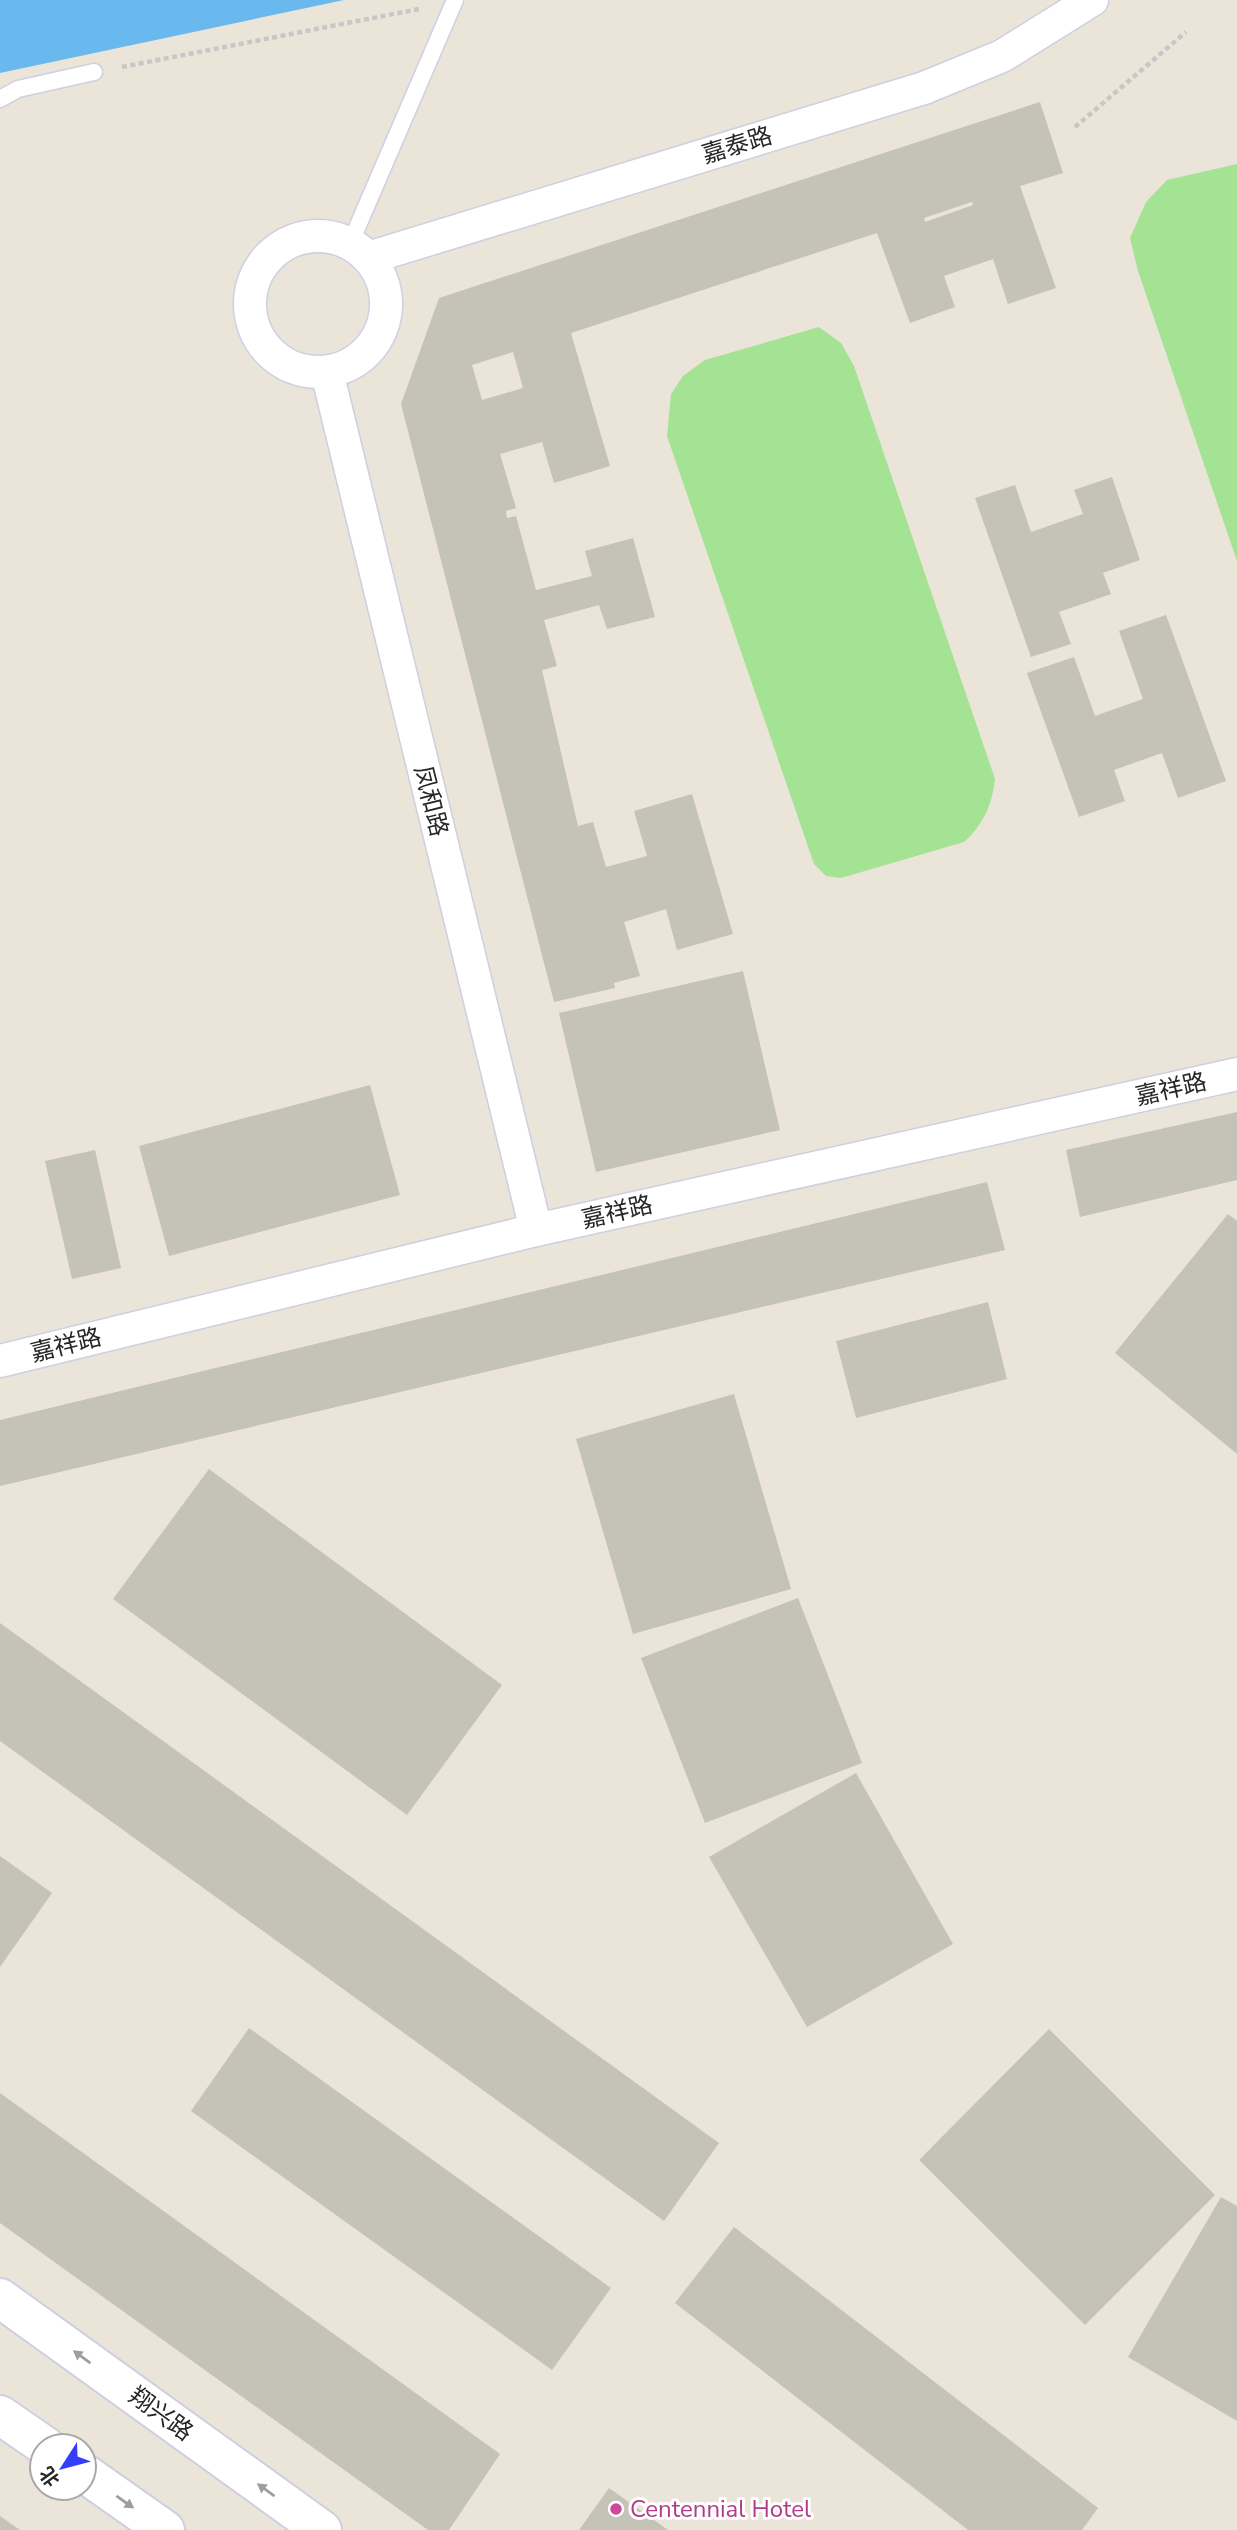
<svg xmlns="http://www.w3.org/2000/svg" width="1237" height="2530" viewBox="0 0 1237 2530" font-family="'Nunito Sans','Noto Sans SC',sans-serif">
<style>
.green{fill:#a4e294}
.water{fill:#69b9ef}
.building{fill:#c5c2b8;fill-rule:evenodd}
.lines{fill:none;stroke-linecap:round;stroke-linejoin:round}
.service-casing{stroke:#cecfe1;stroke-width:19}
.minor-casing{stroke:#cecfe1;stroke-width:35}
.secondary-casing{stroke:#cecfe1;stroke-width:42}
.path{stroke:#c7c7c7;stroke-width:4.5;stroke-dasharray:5 3.5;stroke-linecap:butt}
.service{stroke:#fff;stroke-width:16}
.minor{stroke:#fff;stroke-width:32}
.secondary{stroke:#fff;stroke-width:38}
.oneway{fill:#9e9e9e}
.hotel-dot{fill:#d1479c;stroke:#fff;stroke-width:2.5}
.labels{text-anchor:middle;stroke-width:6;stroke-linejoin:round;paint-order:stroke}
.street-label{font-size:24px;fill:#272727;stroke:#fff}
.hotel-label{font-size:24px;fill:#b23c85;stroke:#fff;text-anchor:start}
</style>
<rect width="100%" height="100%" fill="#eae5d8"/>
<!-- green -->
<g class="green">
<polygon points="1237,164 1237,561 1138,271 1130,238 1146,202 1167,180"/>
<path d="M819 327 841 343 854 366 995 779C992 805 983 825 964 842L841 878 826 876 814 864 667 436 671 394 683 376 705 360Z"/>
</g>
<!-- water -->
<polygon class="water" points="0,0 344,0 0,73"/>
<!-- building -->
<g class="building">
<path d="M1040 102 1063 173 1020 186 1056 288 1008 304 993 259 944 276 955 307 910 323 877 233 571 333 610 466 554 483 542 442 500 454 516 508 506 511 507 518 516 516 536 590 592 576 585 551 633 538 655 617 607 629 599 605 544 620 557 666 542 670 578 826 593 822 606 867 647 856 634 811 692 794 733 934 677 950 666 909 624 922 640 976 614 983 615 988 554 1002 401 404 439 298ZM972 202 973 205 925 222 924 218ZM513 352 523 388 482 400 472 365Z"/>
<polygon points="1112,477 1140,560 1103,573 1111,594 1059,612 1071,644 1031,657 975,498 1015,485 1031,532 1083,514 1074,490"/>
<polygon points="1166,615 1226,781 1178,798 1162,753 1114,770 1125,801 1079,817 1027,673 1074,657 1095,716 1143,699 1119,631"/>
<polygon points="743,971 780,1130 596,1172 559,1013"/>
<polygon points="370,1085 400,1195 169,1256 139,1146"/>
<polygon points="1237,1112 1237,1180 1080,1217 1066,1150"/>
<polygon points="95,1150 121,1268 72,1279 45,1161"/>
<polygon points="987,1182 1005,1250 0,1486 0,1420"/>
<polygon points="1228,1214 1237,1221 1237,1454 1115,1353"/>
<polygon points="988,1302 1007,1379 856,1418 836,1341"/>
<polygon points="734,1394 791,1589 633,1634 576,1439"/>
<polygon points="209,1469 502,1685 407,1815 113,1599"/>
<polygon points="798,1598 862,1763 705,1823 641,1658"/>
<polygon points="0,1623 719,2143 664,2221 0,1741"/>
<polygon points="856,1773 953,1944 807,2027 709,1857"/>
<polygon points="0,1856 52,1893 0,1967"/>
<polygon points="249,2028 611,2288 552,2370 191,2111"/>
<polygon points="1049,2029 1215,2195 1085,2325 919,2160"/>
<polygon points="0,2093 500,2454 449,2530 428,2530 0,2223"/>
<polygon points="1221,2197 1237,2206 1237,2421 1128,2357"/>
<polygon points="734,2227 1098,2508 1082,2530 968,2530 675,2303"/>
<polygon points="609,2488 668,2530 579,2530"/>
<polygon points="0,2516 20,2530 0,2530"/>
</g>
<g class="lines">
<!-- service casing -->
<g class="service-casing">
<g id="service">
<polyline points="0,99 18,89 94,72"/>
<polyline points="350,244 455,0"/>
</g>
</g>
<!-- minor casing -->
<g class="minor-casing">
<g id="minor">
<circle cx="318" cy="304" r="68"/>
<polyline points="368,258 924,88 1002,56 1092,0"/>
<polyline points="327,372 536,1230"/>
<polyline points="0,1361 536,1230 1237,1074"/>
</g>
</g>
<!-- secondary casing -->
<g class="secondary-casing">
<g id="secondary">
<polyline points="0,2298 322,2530"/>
<polyline points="0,2415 45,2446"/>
<polyline points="84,2473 165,2530"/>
</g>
</g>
<!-- path -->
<g class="path">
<polyline points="122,67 419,9"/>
<polyline points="1075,127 1186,32"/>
</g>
<!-- service -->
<use href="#service" class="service"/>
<!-- minor -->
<use href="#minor" class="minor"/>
<!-- secondary -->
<use href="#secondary" class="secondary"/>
</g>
<!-- one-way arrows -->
<defs><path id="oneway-solid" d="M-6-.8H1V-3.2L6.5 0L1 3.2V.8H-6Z" transform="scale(1.75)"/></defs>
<g class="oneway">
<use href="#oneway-solid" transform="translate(82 2357) rotate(-144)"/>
<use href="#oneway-solid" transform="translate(266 2490) rotate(-144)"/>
<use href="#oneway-solid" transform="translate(125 2502) rotate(35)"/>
</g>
<!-- markers -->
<circle class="hotel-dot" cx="616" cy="2509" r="7"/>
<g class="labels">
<!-- street labels -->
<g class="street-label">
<text transform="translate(737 145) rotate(-17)" y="8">嘉泰路</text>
<text transform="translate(431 801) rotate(76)" y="8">凤和路</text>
<text transform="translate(1171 1089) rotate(-13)" y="8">嘉祥路</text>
<text transform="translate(617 1212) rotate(-13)" y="8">嘉祥路</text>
<text transform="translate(66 1345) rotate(-14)" y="8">嘉祥路</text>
<text transform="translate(161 2414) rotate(36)" y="8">翔兴路</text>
</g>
<!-- hotel labels -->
<g class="hotel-label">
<text x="630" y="2517">Centennial Hotel</text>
</g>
</g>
<!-- north arrow -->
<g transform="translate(63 2467) rotate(234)"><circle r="33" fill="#ffffff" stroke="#a9a9a9" stroke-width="2"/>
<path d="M0-5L12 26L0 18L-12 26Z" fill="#353ffb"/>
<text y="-10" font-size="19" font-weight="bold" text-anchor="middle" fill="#272727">北</text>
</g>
</svg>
